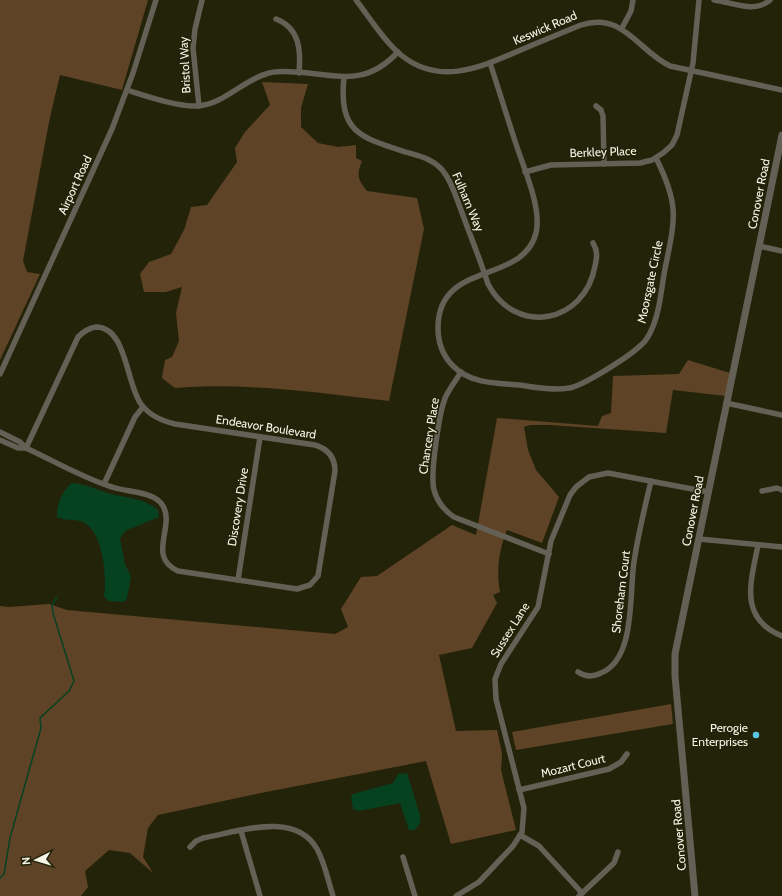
<svg xmlns="http://www.w3.org/2000/svg" width="782" height="896" viewBox="0 0 782 896" font-family="Cabin,sans-serif">
<style>
.green{fill:#5f4326}
.water{fill:#064120}
.lines{fill:none;stroke-linecap:round;stroke-linejoin:round}
.stream{stroke:#064120;stroke-width:1.5}
.minor{stroke:#646055;stroke-width:5.5}
.tertiary{stroke:#646055;stroke-width:7}
.poi-dot{fill:#5ac8e5;stroke:#23230a;stroke-width:1.5}
.labels{text-anchor:middle;stroke-width:3;stroke-linejoin:round;paint-order:stroke}
.street-label{font-size:12px;fill:#f5f6e6;stroke:#23230a}
.poi-label{font-size:12px;fill:#f5f6e6;stroke:#23230a;text-anchor:end}
</style>
<rect width="100%" height="100%" fill="#23230a"/>
<!-- green -->
<g class="green">
<polygon points="0,0 148,0 122,90 60,75 50,117 23,261 27,272 40,274 0,360"/>
<path d="M262 82 308 84 301 108V127L318 143 338 147 356 145V158L362 161C356 176 358 179 367 191L417 198 424 229 389 401C318 393 246 382 175 388L162 378 165 360 172 357 179 341 176 313 182 287 166 292H144L140 274 149 262 171 254 184 230 191 207 207 205 237 162 235 148 245 132 270 105Z"/>
<path d="M688 360 730 373 726 396 673 390 666 433 550 425H530L524 427 528 450 536 470 559 497 542 543 507 530C499 550 496 570 500 592L493 595 497 603 472 648 439 655 456 731 497 730 502 753 501 770 516 830 451 844 426 761 261 793 158 815 148 828 143 857 153 873 130 853 109 850 85 871 88 887 81 896H0V606L9 607 49 604 67 610 335 634 348 627 341 609 361 577 377 576 452 525 476 535 497 418 598 426 602 416 611 413 613 376 679 374Z"/>
<polygon points="671,704 673,724 516,750 512,732"/>
</g>
<!-- water -->
<g class="water">
<path d="M72 483C86 484 95 489 108 493 125 498 145 498 158 510L159 517 125 531 120 539 125 564 131 577 127 598 124 602 108 601 104 596C107 576 103 534 85 523 77 518 66 522 57 517 56 505 63 490 72 483Z"/>
<polygon points="407,773 420,815 420,823 415,830 409,830 400,803 359,811 353,809 351,796 353,794 393,783 398,774"/>
</g>
<g class="lines">
<!-- stream -->
<polyline class="stream" points="0,878 4,874 10,838 41,728 40,718 69,691 74,681 53,613 52,605 57,597"/>
<!-- minor -->
<g class="minor">
<path d="M356 0C370 18 383 40 401 55 438 85 477 69 516 52 537 43 559 34 581 25 623 11 638 51 670 66L782 90"/>
<path d="M714 0C732 2 755 14 770 0"/>
<path d="M276 19C300 28 301 51 299 73"/>
<polyline points="622,28 631,11 633,0"/>
<path d="M490 63C499 90 507 117 516 144 524 169 542 208 536 233 523 285 438 260 438 328 438 343 443 356 453 366 471 384 496 383 519 385 535 387 552 391 569 388 583 386 630 356 641 345 645 342 648 337 650 333 660 314 661 289 665 269 675 219 680 206 656 158"/>
<path d="M344 77C338 134 362 138 409 153 423 157 434 160 443 171 452 182 456 197 461 210 470 235 480 259 488 284 516 337 585 323 595 266 597 257 598 251 593 243"/>
<path d="M127 90C146 96 178 107 198 106 224 104 242 81 266 74 276 70 286 72 297 72 339 75 365 87 398 52"/>
<polyline points="199,106 193,48 195,29 202,0"/>
<polyline points="596,106 601,110 603,116 604,164"/>
<polyline points="525,172 551,165 640,163 652,160 663,153 672,145 677,135 693,63 699,0"/>
<polyline points="759,246 782,251"/>
<path d="M461 372C456 380 450 388 446 396 439 411 430 475 434 490 437 501 445 511 454 517L549 554"/>
<polyline points="0,374 112,129 133,73 156,0"/>
<polyline points="726,403 782,415"/>
<path d="M0 432 20 442 26 448C54 461 83 478 112 487 126 492 150 491 161 503 178 524 145 556 178 571L297 589 310 585 318 576 335 471C335 457 328 449 315 445L175 424C162 421 149 415 141 404 126 384 127 327 96 327 89 328 83 332 78 337L26 448"/>
<polyline points="0,440 18,448 26,448"/>
<polyline points="104,484 135,417 143,407"/>
<polyline points="762,491 777,488 782,490"/>
<polyline points="699,539 782,547"/>
<path d="M758 545C751 582 738 618 782 636"/>
<polyline points="238,580 260,437"/>
<path d="M578 672C585 677 593 677 601 673 636 659 629 593 634 562 638 534 645 507 651 481"/>
<polyline points="519,790 609,769 621,762 627,754"/>
<polyline points="241,831 260,896"/>
<polyline points="520,835 539,846 582,893"/>
<path d="M190 847 196 841 203 838C238 832 295 810 317 849 325 863 328 881 333 896"/>
<polyline points="403,857 415,896"/>
<polyline points="456,896 479,882 513,846 522,832 524,808 496,699 495,679 501,664 538,607 551,541 570,495 576,487 589,477 608,473 708,492"/>
<polyline points="579,896 614,863 618,852"/>
</g>
<!-- tertiary -->
<polyline class="tertiary" points="695,896 675,676 675,654 782,135"/>
</g>
<!-- markers -->
<circle class="poi-dot" cx="756" cy="735" r="4"/>
<g class="labels">
<!-- street labels -->
<g class="street-label">
<text transform="translate(545 28) rotate(-23)" y="4">Keswick Road</text>
<text transform="translate(185 65) rotate(-93)" y="4">Bristol Way</text>
<text transform="translate(603 152) rotate(-2)" y="4">Berkley Place</text>
<text transform="translate(75 185) rotate(-65)" y="4">Airport Road</text>
<text transform="translate(759 194) rotate(-79)" y="4">Conover Road</text>
<text transform="translate(468 202) rotate(67)" y="4">Fulham Way</text>
<text transform="translate(650 282) rotate(-78)" y="4">Moorsgate Circle</text>
<text transform="translate(266 427) rotate(9)" y="4">Endeavor Boulevard</text>
<text transform="translate(429 436) rotate(-81)" y="4">Chancery Place</text>
<text transform="translate(238 507) rotate(-81)" y="4">Discovery Drive</text>
<text transform="translate(693 511) rotate(-79)" y="4">Conover Road</text>
<text transform="translate(621 592) rotate(-83)" y="4">Shoreham Court</text>
<text transform="translate(510 630) rotate(-58)" y="4">Sussex Lane</text>
<text transform="translate(573 766) rotate(-14)" y="4">Mozart Court</text>
<text transform="translate(679 835) rotate(-95)" y="4">Conover Road</text>
</g>
<!-- poi labels -->
<g class="poi-label">
<text x="748" y="732">Perogie<tspan x="748" dy="14">Enterprises</tspan></text>
</g>
</g>
<!-- north arrow -->
<g transform="translate(36 860) rotate(265)" stroke="#23230a" stroke-width="3" paint-order="stroke">
<path d="M0-3L7 15L0 10L-7 15Z" fill="#f5f6e6"/>
<text y="-6" font-size="11" font-weight="bold" text-anchor="middle" fill="#f5f6e6">N</text>
</g>
</svg>
